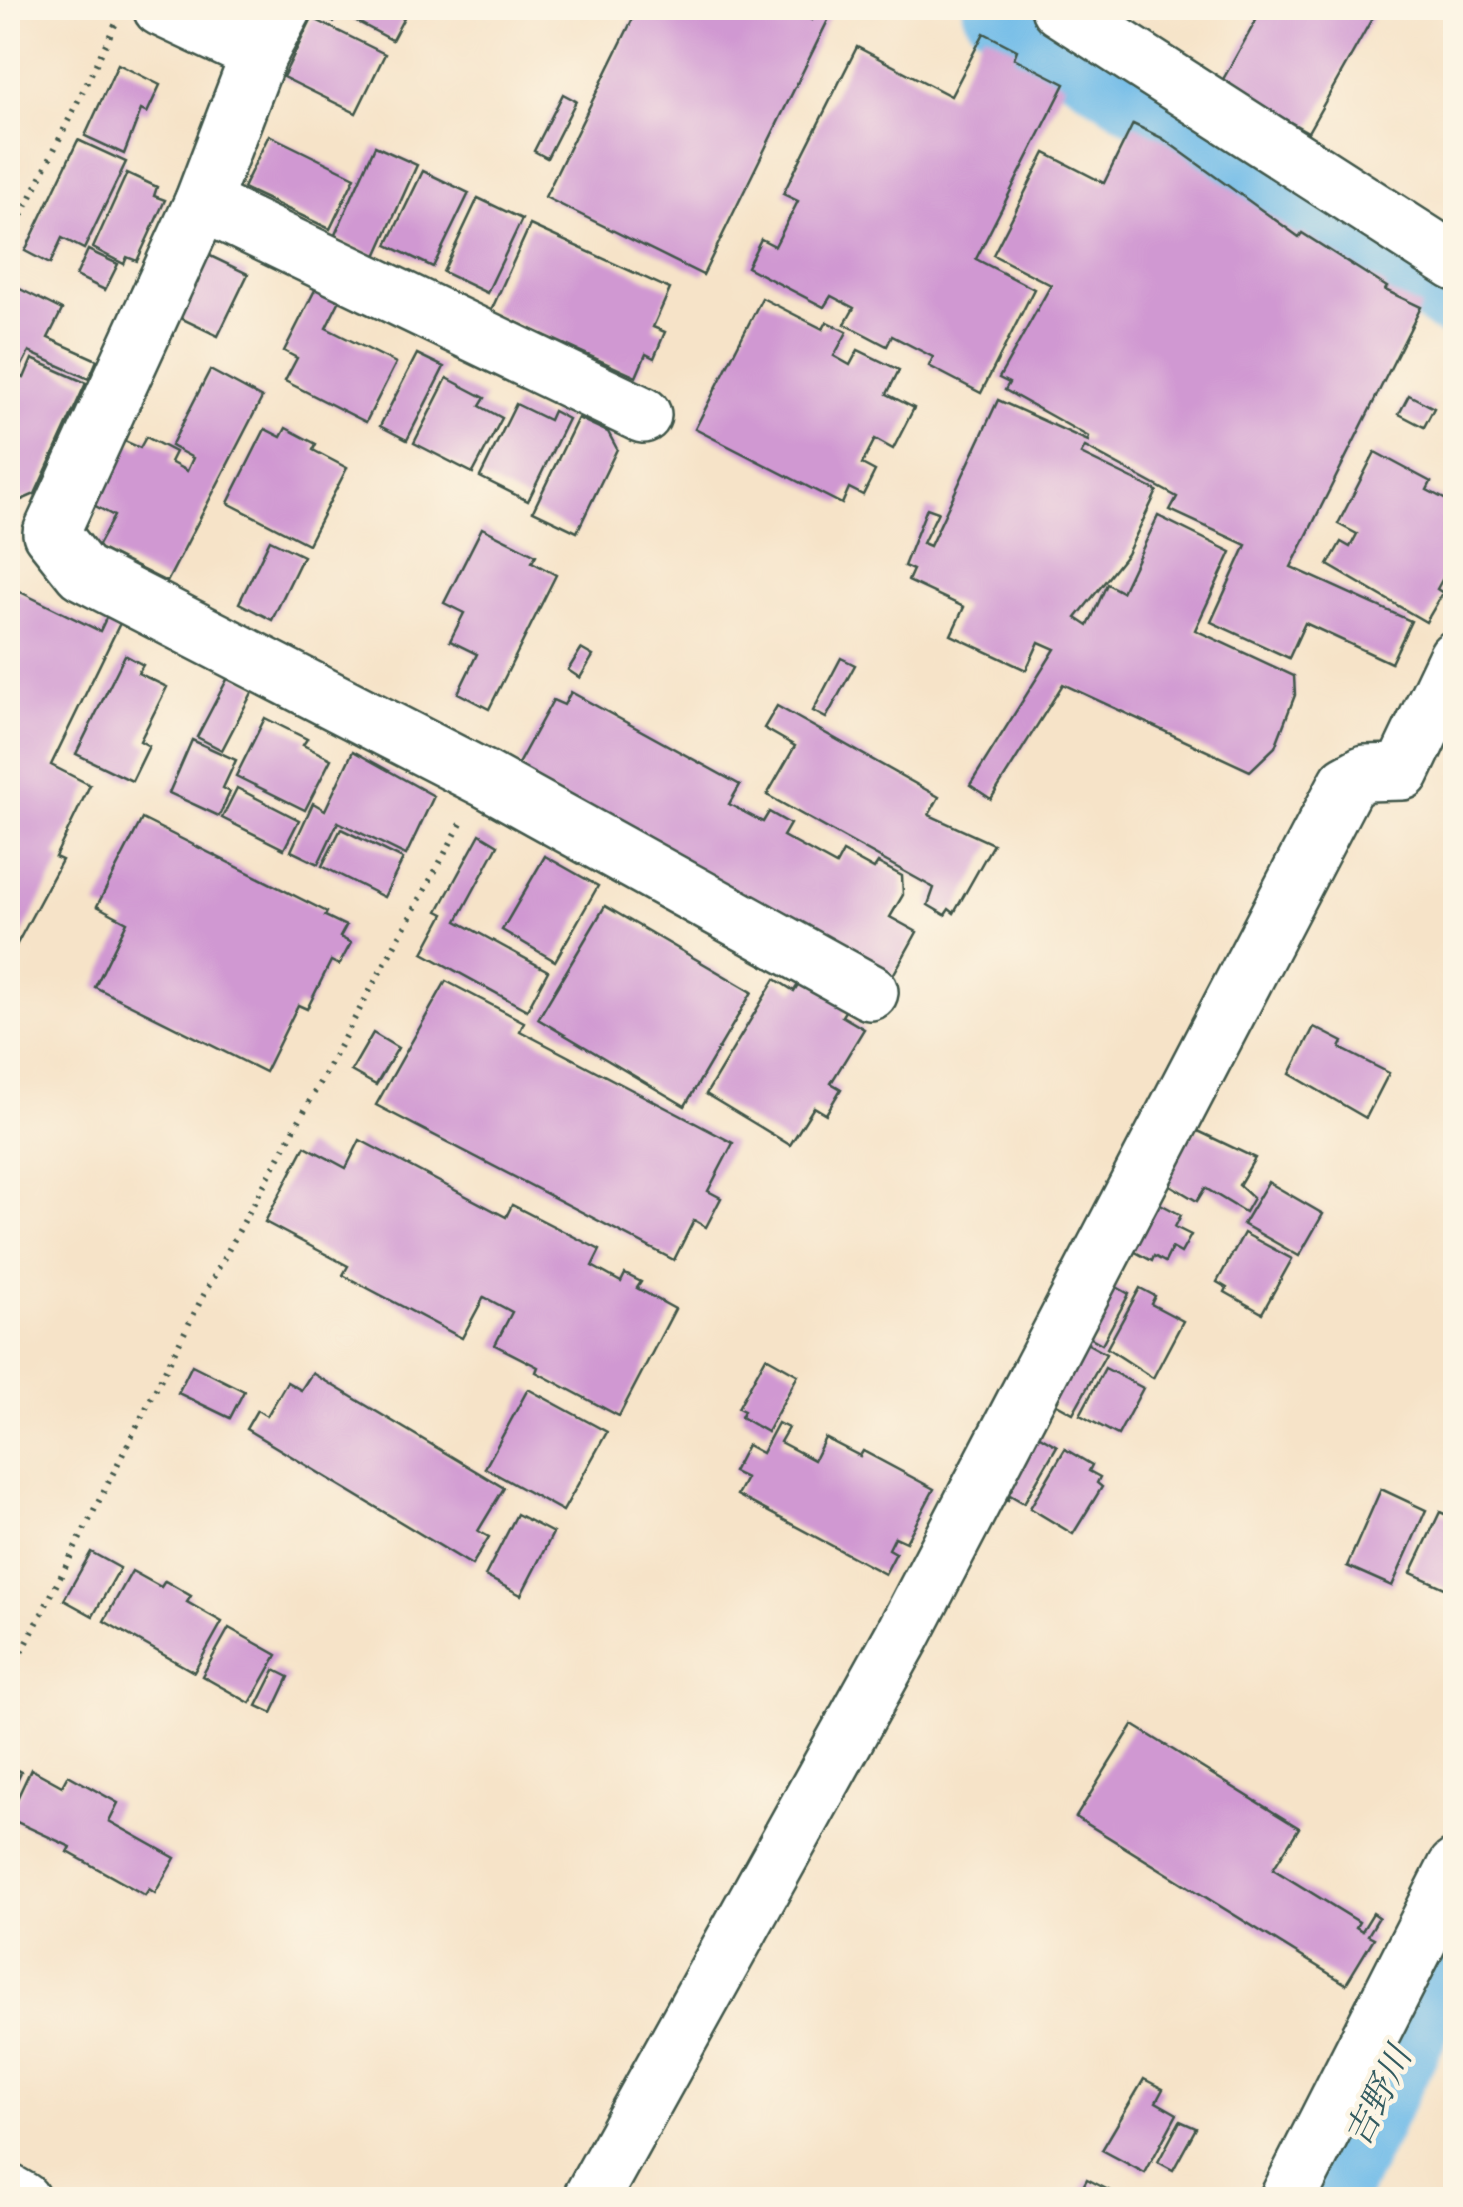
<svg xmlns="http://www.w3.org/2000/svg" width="1463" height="2207" viewBox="0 0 1463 2207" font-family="'Gentium Book Plus','Noto Serif JP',serif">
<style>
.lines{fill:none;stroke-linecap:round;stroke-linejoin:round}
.river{stroke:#6fbbe8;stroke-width:75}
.building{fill:#d098d2}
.minor-casing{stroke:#3f564a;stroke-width:60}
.path{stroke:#3f564a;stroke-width:6;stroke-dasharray:2.5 8;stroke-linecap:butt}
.minor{stroke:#fff;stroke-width:55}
.labels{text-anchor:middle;stroke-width:9;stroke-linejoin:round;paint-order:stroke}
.water-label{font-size:35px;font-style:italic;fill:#335c61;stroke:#fcf5e5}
</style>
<rect width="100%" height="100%" fill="#fcf5e5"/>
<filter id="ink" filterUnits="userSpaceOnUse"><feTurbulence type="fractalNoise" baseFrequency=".01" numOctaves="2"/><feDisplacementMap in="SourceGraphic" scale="20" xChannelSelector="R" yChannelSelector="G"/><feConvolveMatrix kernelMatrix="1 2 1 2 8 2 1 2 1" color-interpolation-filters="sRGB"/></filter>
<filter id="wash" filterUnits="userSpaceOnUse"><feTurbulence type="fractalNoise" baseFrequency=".0048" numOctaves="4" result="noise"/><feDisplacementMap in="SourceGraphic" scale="40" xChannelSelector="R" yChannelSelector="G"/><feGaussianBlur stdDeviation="2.25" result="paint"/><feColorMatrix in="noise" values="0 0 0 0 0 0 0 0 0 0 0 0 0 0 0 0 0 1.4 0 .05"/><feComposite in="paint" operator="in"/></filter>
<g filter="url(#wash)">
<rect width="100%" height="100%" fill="#f6e3c8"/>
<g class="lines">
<!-- river -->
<g class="river">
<polyline points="1000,8 1456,301"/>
<polyline points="1326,2200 1456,1939"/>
</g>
</g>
<g id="blocks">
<!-- building -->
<g class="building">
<polygon points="317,8 409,8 392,40 339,12 334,22 314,12"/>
<polygon points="638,8 787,8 812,20 818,8 834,8 703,275 545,197"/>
<polygon points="1263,8 1378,8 1308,132 1221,83"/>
<polygon points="312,18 385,54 356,113 283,77"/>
<polygon points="984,33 1017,50 1014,58 1065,84 976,259 1034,289 981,393 929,366 933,357 892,336 887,346 845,324 854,308 831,296 824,307 747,267 761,239 775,246 798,201 783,194 857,47 951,96"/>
<polygon points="118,64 160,85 147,113 141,110 124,154 85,136"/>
<polygon points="563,94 576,101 547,158 534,151"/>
<polygon points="1133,124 1162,138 1299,237 1302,233 1387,287 1385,290 1421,307 1291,567 1411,621 1391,663 1305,623 1289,658 1211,622 1246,545 1170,510 1177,497 1085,447 1081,454 1157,491 1127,554 1076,618 1088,626 1107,584 1122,592 1158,516 1231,552 1195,630 1294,676 1295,695 1275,747 1250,771 1063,684 991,799 970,785 1055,649 1039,642 1026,670 951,635 964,607 908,581 913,570 904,566 927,508 938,512 923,543 930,546 998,400 1088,441 1089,437 1005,390 1009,383 999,378 1051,285 993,255 1045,153 1104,183"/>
<polygon points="269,135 355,177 330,229 243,188"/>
<polygon points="78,140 126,162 84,249 62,238 50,264 25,251"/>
<polygon points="375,146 417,165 376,256 334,237"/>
<polygon points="423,171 469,193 433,267 387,245"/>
<polygon points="127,173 157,187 154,196 165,200 137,261 127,257 124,264 93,248"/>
<polygon points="478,198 522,219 487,293 443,272"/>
<polygon points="530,225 670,289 653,327 665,332 654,358 646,354 636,377 491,311"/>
<polygon points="88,250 118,264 105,290 76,276"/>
<polygon points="202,252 248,274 218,336 172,314"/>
<polygon points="10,284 62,310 48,338 97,360 89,379 29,352 17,375 24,378 32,359 86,383 35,494 19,501 8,495 8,418 12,420 16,410 8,406"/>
<polygon points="317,286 341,298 326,328 396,363 366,422 285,381 297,358 284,351"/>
<polygon points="762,298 823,329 827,322 847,332 834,356 850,365 858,350 899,370 887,394 914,408 893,449 875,439 862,464 875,471 863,495 849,488 842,504 695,429"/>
<polygon points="417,354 444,367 407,440 380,426"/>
<polygon points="210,370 262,398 167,582 97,547 114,516 88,502 120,439 140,448 146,437 175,452 170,462 187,471 193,458 171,446"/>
<polygon points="447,378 485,398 480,406 502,418 473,473 414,443"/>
<polygon points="1409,395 1434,408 1424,427 1399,414"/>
<polygon points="516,404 549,420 553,411 568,419 528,501 480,477"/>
<polygon points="578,418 608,432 617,449 577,532 533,511"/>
<polygon points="286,428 316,444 313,450 347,468 308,544 228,503 265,429 281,437"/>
<polygon points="1375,452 1431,482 1427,490 1456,505 1456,554 1437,589 1443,593 1426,622 1328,565 1341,542 1350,547 1357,534 1338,524"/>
<polygon points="482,528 536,555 532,562 556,575 489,709 458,693 477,654 450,641 464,613 444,603"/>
<polygon points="270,540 303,556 272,620 239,603"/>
<polygon points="8,586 100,631 108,614 121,621 51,765 90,785 55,857 62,860 12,953 8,951 8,846 12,836 8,833"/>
<polygon points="581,649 593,656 580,678 568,670"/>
<polygon points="125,655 143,665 138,673 167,687 140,741 149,746 132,781 76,754"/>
<polygon points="841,658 855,665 826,718 813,711"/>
<polygon points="231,672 256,685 222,750 197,737"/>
<polygon points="571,692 740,785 729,804 763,822 769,812 790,824 783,836 836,865 843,852 874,869 878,863 902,876 903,895 890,917 917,932 887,986 522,776 526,768 518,764 553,700 564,705"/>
<polygon points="777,706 939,797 929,815 993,844 954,913 949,909 945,915 928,905 934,888 767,795 795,746 764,728"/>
<polygon points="265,718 307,739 303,745 331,759 305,810 236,776"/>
<polygon points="192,740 236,760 223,788 230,792 219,816 169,793"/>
<polygon points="353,751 434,796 406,855 338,822 318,864 291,851 313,803 325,810"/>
<polygon points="237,788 299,820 284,849 222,818"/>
<polygon points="142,819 327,912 325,916 346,926 340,937 351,943 339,965 331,961 307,1009 298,1005 265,1072 95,987 127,922 97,906"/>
<polygon points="341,829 403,859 384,897 322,866"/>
<polygon points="480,834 498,845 457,921 548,971 527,1010 423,953 444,914 438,911"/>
<polygon points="545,856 598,886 555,961 502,930"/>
<polygon points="605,906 752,992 685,1106 538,1019"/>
<polygon points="804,975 850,1003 842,1016 864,1029 831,1083 841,1089 826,1114 814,1107 790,1145 706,1094 775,979 794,991"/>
<polygon points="446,981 524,1022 520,1031 733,1143 708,1191 721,1198 706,1227 694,1220 674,1260 376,1105"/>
<polygon points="1314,1027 1343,1042 1340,1048 1389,1073 1366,1118 1290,1074"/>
<polygon points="373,1033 398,1048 376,1085 351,1071"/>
<polygon points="1196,1130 1255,1158 1239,1185 1253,1198 1245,1212 1205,1188 1197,1201 1150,1173"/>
<polygon points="360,1140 506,1217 512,1205 600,1250 592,1266 621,1282 625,1274 641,1282 637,1288 675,1309 619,1416 536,1372 538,1367 495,1345 512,1312 484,1297 462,1338 343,1275 348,1266 265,1222 305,1146 346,1168"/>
<polygon points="1268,1182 1323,1214 1299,1256 1243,1224"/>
<polygon points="1138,1192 1181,1215 1175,1227 1191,1235 1181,1253 1172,1248 1165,1262 1154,1256 1152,1261 1113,1240"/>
<polygon points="1244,1233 1292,1259 1262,1313 1225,1292 1227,1288 1217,1282"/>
<polygon points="1113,1285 1129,1294 1102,1344 1066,1324"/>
<polygon points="1140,1288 1155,1296 1151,1304 1183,1321 1153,1378 1107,1348"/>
<polygon points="1063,1330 1106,1354 1073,1413 1035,1392"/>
<polygon points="766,1357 798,1375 767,1432 741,1417 744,1411 738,1408"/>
<polygon points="192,1365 244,1391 230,1418 178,1393"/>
<polygon points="1105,1368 1143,1388 1118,1435 1080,1415"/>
<polygon points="312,1373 504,1488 478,1531 489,1537 472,1565 246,1429 257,1410 267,1416 287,1382 301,1390"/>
<polygon points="528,1389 607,1432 563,1511 485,1468"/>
<polygon points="1014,1421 1057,1446 1024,1503 1010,1495 1008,1500 978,1482"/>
<polygon points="778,1423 788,1428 780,1442 814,1460 825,1438 860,1456 863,1451 934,1489 906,1542 895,1537 889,1549 896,1553 885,1574 737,1495 746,1478 733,1472 747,1445 762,1453"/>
<polygon points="1065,1449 1092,1465 1089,1471 1100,1477 1097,1483 1102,1487 1073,1534 1030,1508"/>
<polygon points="1381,1489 1426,1510 1392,1586 1347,1566"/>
<polygon points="1440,1512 1456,1519 1456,1593 1411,1573"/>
<polygon points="517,1514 553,1533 521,1595 485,1576"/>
<polygon points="91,1552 120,1568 93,1616 64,1600"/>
<polygon points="132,1571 161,1587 165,1581 191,1596 187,1602 222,1622 194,1672 104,1621"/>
<polygon points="229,1628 277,1655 250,1703 202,1676"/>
<polygon points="275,1670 289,1677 272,1713 257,1706"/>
<polygon points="1133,1725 1299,1828 1273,1869 1359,1922 1356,1927 1362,1931 1373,1913 1379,1917 1368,1935 1374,1938 1346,1984 1076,1817"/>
<polygon points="8,1765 21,1772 8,1799"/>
<polygon points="31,1769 62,1786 68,1775 118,1803 109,1821 175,1858 155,1893 149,1889 145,1895 68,1852 71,1847 8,1818"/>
<polygon points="1144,2079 1163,2089 1156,2102 1177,2114 1145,2173 1102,2150"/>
<polygon points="1180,2121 1196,2128 1173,2170 1158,2162"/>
<polygon points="1087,2179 1128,2200 1076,2200"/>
</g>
</g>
</g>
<g filter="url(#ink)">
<use href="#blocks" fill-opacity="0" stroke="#3f564a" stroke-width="2.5"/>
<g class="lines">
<!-- minor casing -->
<g class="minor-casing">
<g id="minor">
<polyline points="161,8 259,54"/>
<polyline points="284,8 259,54 202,203 51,533 82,572 485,779 870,992"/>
<polyline points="1059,8 1456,263"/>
<polyline points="202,203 643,415"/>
<polyline points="8,2192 22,2200"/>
<polyline points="590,2200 902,1637 1347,783 1365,773 1402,772 1456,658"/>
<polyline points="1287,2200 1456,1867"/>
</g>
</g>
<!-- path -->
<g class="path">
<polyline points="8,244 117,21"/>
<polyline points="8,1680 200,1302 463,820"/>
</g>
<!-- minor -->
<use href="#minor" class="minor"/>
</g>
</g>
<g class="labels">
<!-- water labels -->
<g class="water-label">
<text transform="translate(1378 2096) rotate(-64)" y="12">吉野川</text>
</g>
</g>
<!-- margin -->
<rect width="1463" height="2207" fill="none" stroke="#fcf5e5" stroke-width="40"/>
</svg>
